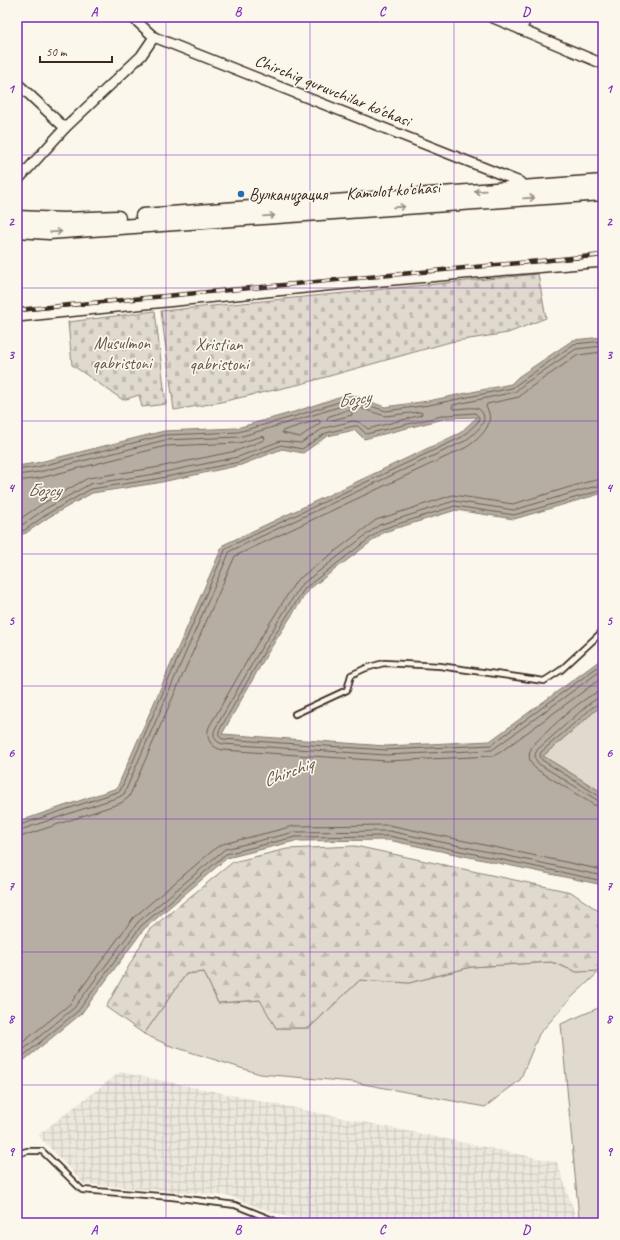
<svg xmlns="http://www.w3.org/2000/svg" width="620" height="1240" viewBox="0 0 620 1240" font-family="Caveat,sans-serif">
<style>
.industrial{fill:url(#industrial-grid)}
.grass{fill:#dfd9ce;stroke:#8d8276}
.forest{fill:url(#forest-firs);stroke:#8d8276}
.cemetery{fill:url(#cemetery-stones);stroke:#8d8276}
.water{fill:#b6aea2;stroke:#85796d}
.lines{fill:none;stroke-linecap:round;stroke-linejoin:round}
.shore{stroke:#6c5f53;stroke-width:1}
.service-casing{stroke:#3b2a1e;stroke-width:8}
.minor-casing{stroke:#3b2a1e;stroke-width:12}
.primary-casing{stroke:#3b2a1e;stroke-width:17}
.service{stroke:#fbf7ec;stroke-width:4.5}
.minor{stroke:#fbf7ec;stroke-width:9}
.primary{stroke:#fbf7ec;stroke-width:14}
.rail-casing{stroke:#3b2a1e;stroke-width:4.5}
.rail{stroke:#fbf7ec;stroke-width:3;stroke-dasharray:9;stroke-linecap:butt}
.oneway{stroke:#9b9085}
.grid{fill:none;stroke:#7b2cbf;stroke-width:1;stroke-opacity:0.55}
.poi-dot{fill:#1f6fb2;stroke:#fbf7ec;stroke-width:1.5}
.labels{text-anchor:middle;stroke-width:3.5;stroke-linejoin:round;paint-order:stroke}
.street-label{font-size:17px;fill:#3b2a1e;stroke:#fbf7ec}
.poi-label{font-size:17px;fill:#3b2a1e;stroke:#fbf7ec;text-anchor:start}
.park-label{font-size:17px;fill:#64564a;stroke:#fbf7ec}
.water-label{font-size:18px;font-style:italic;fill:#605246;stroke:#fbf7ec}
.neatline{fill:none;stroke:#7b2cbf;stroke-width:1.5}
.grid-label{font-size:13px;text-anchor:middle;font-weight:bold;fill:#7b2cbf}
</style>
<defs>
<pattern id="industrial-grid" width="8" height="8" patternUnits="userSpaceOnUse"><rect width="8" height="8" fill="#ede8dd"/><path d="M0 4h8M4 0v8" fill="none" stroke="#ccc7bd"/></pattern>
<pattern id="forest-firs" width="22" height="20" patternUnits="userSpaceOnUse"><rect width="22" height="20" fill="#dfd9ce"/><path d="M5 1l3.5 6h-7zM16 11l3.5 6h-7z" fill="#c0bab0"/></pattern>
<pattern id="cemetery-stones" width="16" height="16" patternUnits="userSpaceOnUse"><rect width="16" height="16" fill="#dfd9ce"/><path d="M2 7V4a2 2 0 0 1 4 0v3zM10 15v-3a2 2 0 0 1 4 0v3z" fill="#c0bab0"/></pattern>
</defs>
<rect width="100%" height="100%" fill="#fbf7ec"/>
<filter id="ink" filterUnits="userSpaceOnUse"><feTurbulence type="fractalNoise" baseFrequency=".025" numOctaves="2"/><feDisplacementMap in="SourceGraphic" scale="8" xChannelSelector="R" yChannelSelector="G"/><feConvolveMatrix kernelMatrix="1 2 1 2 8 2 1 2 1" color-interpolation-filters="sRGB"/></filter>
<g filter="url(#ink)">
<!-- industrial -->
<polygon class="industrial" points="120,1072 557,1162 578,1223 307,1223 262,1209 230,1196 84,1184 38,1135"/>
<!-- grass -->
<g class="grass">
<polygon points="603,705 603,793 543,756 596,710"/>
<polygon points="551,962 577,972 601,970 572,997 539,1034 520,1080 485,1107 353,1082 260,1074 168,1045 144,1034 186,974 204,972 218,1003 261,1000 276,1028 309,1028 360,980 409,983 471,967"/>
<polygon points="603,1006 603,1223 581,1223 579,1218 561,1024"/>
</g>
<!-- forest -->
<polygon class="forest" points="355,846 571,892 603,914 603,971 577,972 551,962 471,967 409,983 360,980 309,1028 276,1028 260,1000 218,1003 204,972 186,974 144,1034 106,1007 149,930 233,862 287,849"/>
<!-- cemetery -->
<g class="cemetery">
<polygon points="538,274 546,318 508,333 450,342 301,384 216,403 174,410 161,311"/>
<polygon points="155,311 166,404 142,407 139,395 123,400 72,365 68,322"/>
</g>
<!-- water -->
<polygon class="water" points="603,337 603,493 514,519 456,510 384,532 308,590 267,654 222,734 386,746 490,741 603,658 603,705 596,710 543,756 603,793 603,885 388,840 295,841 227,858 144,929 81,1014 17,1066 17,822 117,788 223,545 460,433 477,417 447,418 364,439 355,430 327,436 303,453 282,449 241,465 157,483 92,493 49,517 26,533 17,536 17,466 36,463 164,431 237,428 294,412 348,394 385,407 428,401 511,384 518,377 573,340"/>
<g class="lines">
<!-- shore -->
<g class="shore">
<polygon points="348,410 352,412 352,415 329,421 327,419 328,417"/>
<polygon points="318,420 320,421 320,423 300,437 282,433 283,431"/>
<polyline points="17,470 37,467 165,435 238,432 296,416 348,399 386,411 429,405 512,388 574,344 603,341"/>
<polyline points="17,475 39,472 165,440 239,437 297,420 348,404 385,416 420,412 422,413 421,415 368,429 359,422 353,421 324,428 301,443 280,441 238,457 155,474 90,484 45,509 22,525 17,527"/>
<path d="M603 479 587 482 513 504 453 495 376 520 296 581 255 647 209 727C205 738 211 748 223 750L386 761 493 756 499 753 603 677"/>
<polyline points="17,481 40,478 166,446 239,443 263,436 265,438 264,440 236,451 154,468 88,478 42,504 17,521"/>
<path d="M603 485 589 488 514 510 454 501 379 525 301 585 260 650 215 729C212 736 215 742 223 744L386 755 492 750 603 669"/>
<path d="M603 490 514 515 455 506 382 529 305 588 264 652 219 731C218 735 220 738 223 739L386 750 491 745 603 663"/>
<polyline points="17,532 25,530 47,514 91,489 156,479 239,462 281,445 302,449 326,433 354,426 358,426 366,434 446,415 475,413 479,417 478,422 462,437 226,548 120,791 17,826"/>
<path d="M603 691C586 692 547 732 534 744 527 753 528 762 536 769L594 805 603 807"/>
<path d="M603 697 598 698 590 703 538 749C534 754 534 759 539 764L597 800 603 801"/>
<polyline points="603,702 593,707 541,752 540,756 542,760 599,796 603,796"/>
<path d="M17 831 119 797 124 794 230 551 465 441C472 435 488 424 483 414 482 411 479 409 476 408 469 407 461 409 454 409L452 408 453 405 515 392 524 384 576 349 603 346"/>
<path d="M17 837 23 836 121 803 129 797 235 556 467 447C480 438 497 423 486 407L487 404 519 397 528 389 578 355 603 352"/>
<polyline points="17,1047 70,1004 133,918 217,847 223,844 294,826 389,825 603,870"/>
<polyline points="17,1055 74,1008 138,922 225,849 295,832 389,831 603,876"/>
<polyline points="17,1061 78,1011 141,926 226,854 295,837 389,836 603,881"/>
</g>
<!-- service casing -->
<g class="service-casing">
<g id="service">
<polyline points="295,714 347,690 351,675 366,668 384,663 440,666 544,681 561,670 603,631"/>
<polyline points="17,1154 27,1151 42,1151 82,1190 172,1197 235,1205 280,1223"/>
</g>
</g>
<!-- minor casing -->
<g class="minor-casing">
<g id="minor">
<polyline points="132,17 154,37 520,182 524,188"/>
<polyline points="491,17 603,64"/>
<polyline points="521,30 527,17"/>
<polyline points="17,83 65,128"/>
<polyline points="17,181 65,128 141,56 154,37"/>
<polyline points="17,317 325,286 603,262"/>
</g>
</g>
<!-- primary casing -->
<g class="primary-casing">
<g id="primary">
<polyline points="143,216 603,182"/>
<polyline points="17,218 63,220 118,218"/>
<polyline points="17,230 49,232 603,193"/>
</g>
</g>
<!-- service -->
<use href="#service" class="service"/>
<!-- minor -->
<use href="#minor" class="minor"/>
<!-- primary -->
<use href="#primary" class="primary"/>
<!-- rail casing -->
<g class="rail-casing">
<polyline id="rail" points="17,310 603,255"/>
</g>
<!-- rail -->
<use href="#rail" class="rail"/>
</g>
<!-- one-way arrows -->
<defs><path id="oneway-shaft" d="M-6 0H5M1.5-3L5.5 0L1.5 3" fill="none" stroke-width="1.6" stroke-linecap="round" stroke-linejoin="round"/></defs>
<g class="oneway">
<use href="#oneway-shaft" transform="translate(480 191) rotate(176)"/>
<use href="#oneway-shaft" transform="translate(529 198) rotate(-4)"/>
<use href="#oneway-shaft" transform="translate(399 207) rotate(-4)"/>
<use href="#oneway-shaft" transform="translate(269 216) rotate(-4)"/>
<use href="#oneway-shaft" transform="translate(56 232) rotate(-4)"/>
</g>
</g>
<!-- grid -->
<path class="grid" d="M166 17V1223M310 17V1223M454 17V1223M17 155H603M17 288H603M17 421H603M17 554H603M17 686H603M17 819H603M17 952H603M17 1085H603"/>
<!-- markers -->
<circle class="poi-dot" cx="241" cy="194" r="4"/>
<g class="labels">
<!-- street labels -->
<g class="street-label">
<text transform="translate(333 90) rotate(22)" y="6">Chirchiq quruvchilar ko'chasi</text>
<text transform="translate(393 190) rotate(-4)" y="6">Kamolot ko‘chasi</text>
</g>
<!-- poi labels -->
<g class="poi-label">
<text x="249" y="200">Вулканизация</text>
</g>
<!-- park labels -->
<g class="park-label">
<text x="122" y="349">Musulmon<tspan x="122" dy="20">qabristoni</tspan></text>
<text x="219" y="350">Xristian<tspan x="219" dy="20">qabristoni</tspan></text>
</g>
<!-- water labels -->
<g class="water-label">
<text transform="translate(354 399) rotate(-9)" y="6">Бозсу</text>
<text x="44" y="496">Бозсу</text>
<text transform="translate(288 772) rotate(-20)" y="6">Chirchiq</text>
</g>
</g>
<!-- margin -->
<rect width="620" height="1240" fill="none" stroke="#fbf7ec" stroke-width="44"/>
<!-- scale -->
<path d="M40 56v6h72v-6" fill="none" stroke="#3b2a1e" stroke-width="2"/>
<text x="46" y="56" font-size="12" fill="#3b2a1e" stroke="#fbf7ec" stroke-width="3" paint-order="stroke">50 m</text>
<rect x="22" y="22" width="576" height="1196" class="neatline"/>
<g class="grid-label">
<text x="94" y="16">A</text>
<text x="238" y="16">B</text>
<text x="382" y="16">C</text>
<text x="526" y="16">D</text>
<text x="11" y="93">1</text>
<text x="609" y="93">1</text>
<text x="11" y="226">2</text>
<text x="609" y="226">2</text>
<text x="11" y="359">3</text>
<text x="609" y="359">3</text>
<text x="11" y="492">4</text>
<text x="609" y="492">4</text>
<text x="11" y="625">5</text>
<text x="609" y="625">5</text>
<text x="11" y="757">6</text>
<text x="609" y="757">6</text>
<text x="11" y="890">7</text>
<text x="609" y="890">7</text>
<text x="11" y="1023">8</text>
<text x="609" y="1023">8</text>
<text x="11" y="1156">9</text>
<text x="609" y="1156">9</text>
<text x="94" y="1234">A</text>
<text x="238" y="1234">B</text>
<text x="382" y="1234">C</text>
<text x="526" y="1234">D</text>
</g>
</svg>
